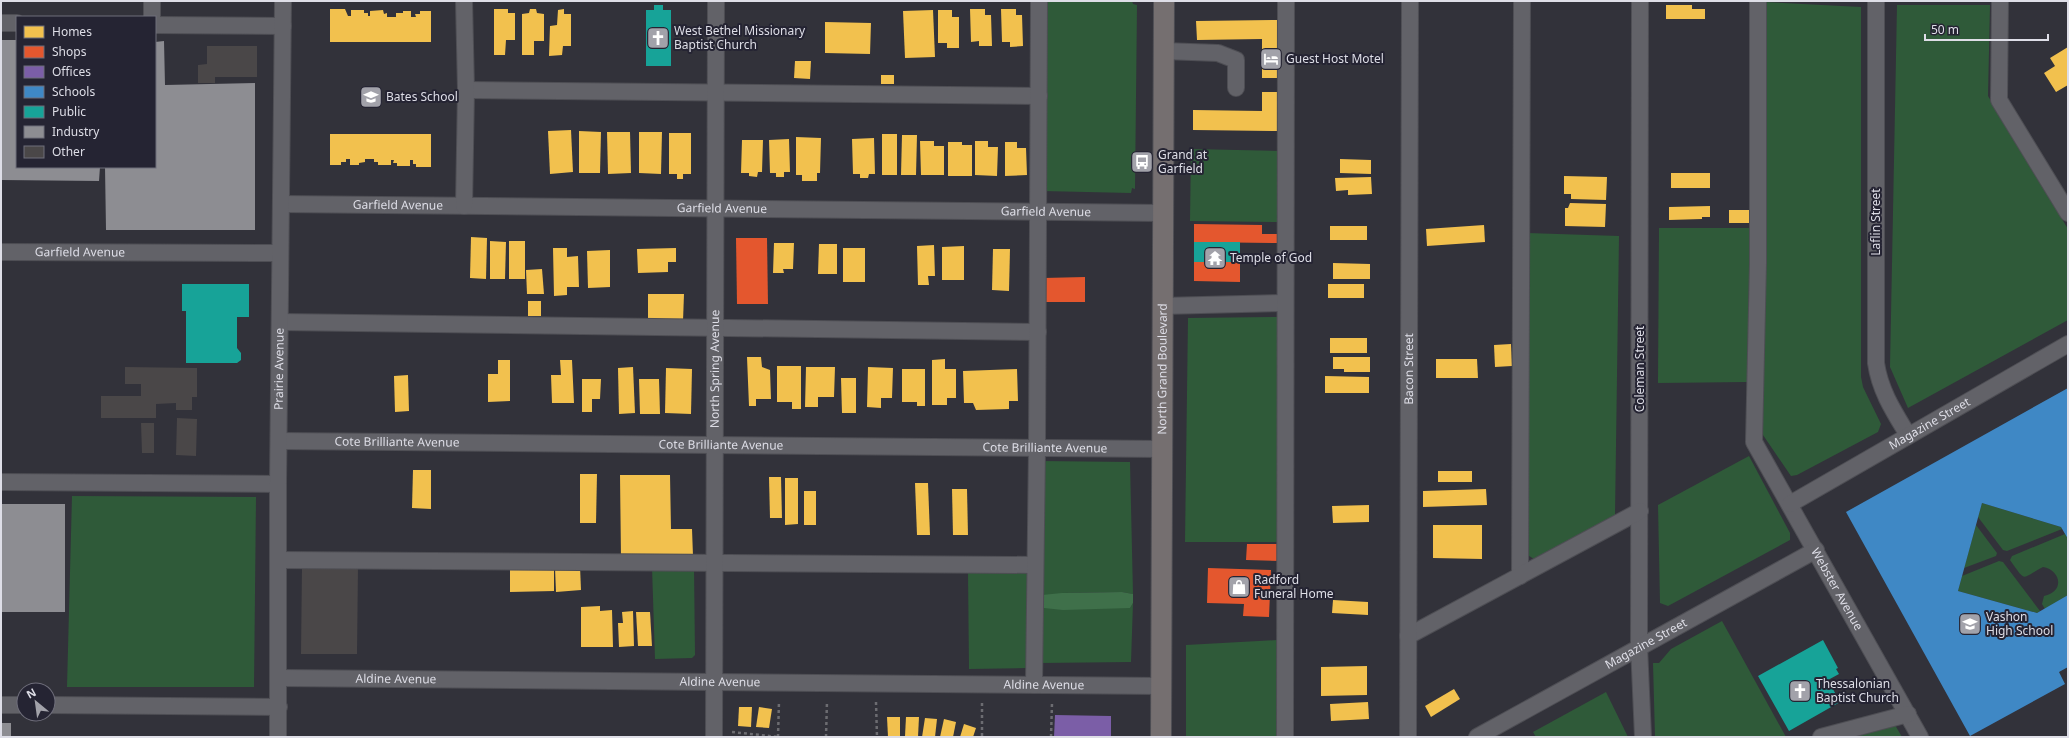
<svg xmlns="http://www.w3.org/2000/svg" width="2069" height="738" viewBox="0 0 2069 738" font-family="'Noto Sans',sans-serif">
<style>
.green{fill:#2f5a39}
.forest{fill:#3f704a}
.homes{fill:#f2c14e}
.shops{fill:#e4572e}
.offices{fill:#7b5ea7}
.schools{fill:#3f88c5}
.public{fill:#17a398}
.industry{fill:#8d8d92}
.building{fill:#4a4748}
.lines{fill:none;stroke-linecap:round;stroke-linejoin:round}
.minor-casing{stroke:#4e4e54;stroke-width:18}
.major-casing{stroke:#4e4e54;stroke-width:22}
.path{stroke:#6c6c71;stroke-width:2.5;stroke-dasharray:3 3;stroke-linecap:butt}
.minor{stroke:#626268;stroke-width:16}
.major{stroke:#756f70;stroke-width:20}
.labels{text-anchor:middle;stroke-width:4;stroke-linejoin:round;paint-order:stroke}
.poi-label{font-size:12px;fill:#dedee7;stroke:#252433;text-anchor:start}
.street-label{font-size:12px;fill:#dedee7;stroke:#252433}
</style>
<rect width="100%" height="100%" fill="#32323a"/>
<!-- green -->
<g class="green">
<polygon points="1042,1 1132,1 1133,4 1137,5 1135,189 1132,188 1131,193 1042,191"/>
<polygon points="1763,2 1861,7 1861,377 1863,387 1881,424 1878,432 1797,475 1791,476 1763,435"/>
<polygon points="1897,5 1990,5 1988,96 2068,229 2068,320 1908,408 1890,367"/>
<polygon points="1191,149 1280,151 1279,222 1190,221"/>
<polygon points="1659,228 1750,228 1747,382 1658,383"/>
<polygon points="1527,233 1619,236 1615,515 1534,559 1526,554"/>
<polygon points="1279,317 1279,542 1185,542 1188,318"/>
<polygon points="1749,456 1790,533 1790,540 1668,606 1660,603 1658,505"/>
<polygon points="1040,461 1130,462 1133,594 1122,592 1062,593 1130,608 1133,603 1131,662 1039,663"/>
<polygon points="72,496 256,497 254,687 67,687"/>
<polygon points="1982,503 2061,527 2062,529 2007,551 2003,550 1978,517"/>
<polygon points="1976,525 1997,553 1996,556 1964,568"/>
<path d="M2065 534 2068 539V595L2045 609 2042 604 2044 596C2065 592 2061 570 2043 567 2021 578 2027 584 2010 560L2012 556Z"/>
<polygon points="1999,561 2003,562 2040,611 2037,613 1958,591 1962,576"/>
<polygon points="652,567 694,567 695,655 692,658 655,659"/>
<polygon points="968,571 1028,571 1026,668 969,669"/>
<polygon points="1722,621 1786,737 1655,737 1653,663 1659,663 1671,649"/>
<polygon points="1277,640 1277,737 1186,737 1186,645"/>
<polygon points="1606,692 1628,737 1536,737 1533,732"/>
<polygon points="1895,725 1902,737 1846,737"/>
</g>
<!-- forest -->
<polygon class="forest" points="1122,592 1133,594 1133,603 1130,608 1063,610 1044,608 1040,602 1042,595 1062,593"/>
<!-- homes -->
<g class="homes">
<polygon points="1666,5 1692,5 1692,9 1705,9 1705,19 1666,19"/>
<polygon points="330,9 345,9 348,16 351,16 351,10 364,10 364,13 368,13 368,16 370,16 370,11 383,10 384,14 387,13 387,17 396,17 396,13 403,13 403,11 411,11 411,17 416,17 415,14 420,14 420,11 431,11 431,42 330,42"/>
<polygon points="494,9 508,9 508,13 515,13 515,40 506,40 505,55 494,55"/>
<polygon points="530,9 536,9 537,13 544,14 544,41 534,41 534,55 522,55 522,14 529,13"/>
<polygon points="564,9 564,14 571,14 571,46 563,46 562,55 549,56 550,26 557,25 558,10"/>
<polygon points="970,9 985,9 985,15 991,15 992,46 979,46 979,41 971,42"/>
<polygon points="1001,9 1016,9 1016,15 1022,15 1023,46 1010,47 1010,42 1002,42"/>
<polygon points="933,10 935,57 905,58 903,11"/>
<polygon points="938,10 952,10 952,17 959,17 959,48 947,48 947,43 938,43"/>
<polygon points="1280,20 1280,78 1262,78 1262,39 1197,40 1196,21"/>
<polygon points="825,22 871,23 870,54 825,53"/>
<polygon points="2068,47 2068,85 2056,92 2044,73 2055,66 2050,58"/>
<polygon points="795,61 811,61 810,79 794,78"/>
<rect x="881" y="75" width="13" height="9"/>
<polygon points="1262,92 1281,92 1280,131 1193,130 1193,110 1262,111"/>
<polygon points="571,130 573,172 550,174 548,131"/>
<polygon points="579,131 601,132 600,173 579,173"/>
<polygon points="607,132 630,132 631,173 608,174"/>
<polygon points="639,132 662,132 661,174 639,173"/>
<polygon points="669,133 691,133 691,174 683,174 683,179 677,179 677,174 669,174"/>
<polygon points="330,134 431,134 431,167 416,167 416,164 413,164 413,160 410,160 410,166 397,166 397,163 393,163 394,160 391,160 391,165 378,165 378,162 374,162 374,159 365,159 365,162 359,163 359,165 350,165 350,159 346,159 346,162 341,162 341,165 330,165"/>
<rect x="882" y="134" width="15" height="41"/>
<polygon points="902,135 917,135 916,175 901,175"/>
<polygon points="796,137 821,138 820,173 817,173 817,181 802,181 802,175 796,175"/>
<polygon points="874,138 875,174 869,174 868,178 860,178 860,174 853,174 852,139"/>
<polygon points="789,139 790,172 784,172 784,177 776,177 776,173 770,173 769,140"/>
<polygon points="742,140 763,140 762,172 758,172 757,177 749,176 749,173 741,173"/>
<polygon points="920,141 934,141 934,146 944,146 944,175 921,175"/>
<polygon points="975,141 988,141 988,147 998,147 997,176 975,175"/>
<polygon points="948,142 962,142 962,145 972,145 972,176 948,176"/>
<polygon points="1005,142 1017,142 1017,148 1026,148 1027,175 1005,176"/>
<polygon points="1340,159 1371,160 1371,174 1340,173"/>
<rect x="1671" y="173" width="39" height="15"/>
<polygon points="1564,176 1607,177 1606,200 1571,199 1571,194 1564,194"/>
<polygon points="1371,177 1372,194 1348,195 1348,190 1336,191 1335,178"/>
<polygon points="1570,203 1606,204 1605,227 1565,226 1565,208 1568,208"/>
<polygon points="1710,206 1710,217 1702,217 1702,219 1669,220 1669,207"/>
<rect x="1729" y="210" width="20" height="13"/>
<polygon points="1484,225 1485,242 1427,246 1426,229"/>
<rect x="1330" y="226" width="37" height="14"/>
<polygon points="471,237 487,238 486,279 470,278"/>
<polygon points="490,241 506,242 505,279 490,279"/>
<rect x="509" y="241" width="16" height="38"/>
<polygon points="774,243 794,243 793,269 783,269 784,273 773,273"/>
<polygon points="819,244 837,244 837,274 818,274"/>
<polygon points="934,245 935,276 928,276 929,285 918,285 917,246"/>
<polygon points="964,246 964,280 942,280 942,247"/>
<polygon points="553,248 567,248 567,257 578,256 579,287 567,287 567,295 554,296"/>
<polygon points="676,248 676,262 668,262 668,272 638,273 637,249"/>
<rect x="843" y="248" width="22" height="34"/>
<polygon points="993,249 1010,249 1009,291 992,290"/>
<polygon points="610,250 610,287 588,288 587,251"/>
<polygon points="1333,263 1370,264 1370,279 1333,279"/>
<polygon points="542,269 544,294 527,294 526,270"/>
<rect x="1328" y="284" width="36" height="14"/>
<polygon points="648,294 684,294 683,321 648,321"/>
<rect x="528" y="301" width="13" height="15"/>
<rect x="1330" y="338" width="37" height="15"/>
<polygon points="1511,344 1512,366 1495,367 1494,345"/>
<polygon points="747,357 761,357 762,367 770,370 771,399 756,399 756,406 749,406"/>
<polygon points="1333,357 1370,357 1370,372 1344,372 1344,369 1333,369"/>
<polygon points="945,359 945,369 956,369 956,398 947,398 947,405 932,405 932,360"/>
<polygon points="1436,359 1477,359 1478,378 1436,378"/>
<polygon points="498,360 510,360 510,401 488,402 488,374 498,374"/>
<polygon points="560,360 572,360 574,403 552,403 551,375 561,375"/>
<polygon points="777,366 801,366 801,409 792,409 792,402 777,402"/>
<polygon points="633,367 635,413 619,414 618,368"/>
<polygon points="806,367 835,367 834,397 818,397 818,407 805,407"/>
<polygon points="868,367 893,368 892,398 881,398 881,408 867,407"/>
<polygon points="666,368 692,369 691,414 665,413"/>
<polygon points="902,369 925,369 925,406 917,406 917,402 902,402"/>
<polygon points="1017,369 1018,401 1009,401 1009,409 976,410 973,403 964,403 963,371"/>
<polygon points="408,375 409,411 395,412 394,376"/>
<polygon points="1325,376 1369,377 1369,393 1325,393"/>
<polygon points="841,378 856,378 856,413 842,413"/>
<polygon points="582,379 601,379 600,399 592,399 592,412 582,412"/>
<polygon points="639,379 659,379 660,414 640,414"/>
<polygon points="413,470 431,470 431,509 412,508"/>
<rect x="1438" y="471" width="34" height="11"/>
<polygon points="580,474 597,474 596,523 580,523"/>
<polygon points="620,475 670,475 671,529 692,529 693,556 621,558"/>
<polygon points="769,477 781,477 782,518 770,518"/>
<polygon points="785,478 798,478 798,524 785,525"/>
<polygon points="915,483 928,483 930,535 917,535"/>
<polygon points="952,489 967,489 968,535 953,535"/>
<polygon points="1486,489 1487,505 1423,507 1423,491"/>
<rect x="804" y="491" width="12" height="34"/>
<polygon points="1369,505 1369,522 1333,523 1332,506"/>
<polygon points="1433,525 1482,525 1482,559 1433,558"/>
<polygon points="580,566 581,590 556,592 555,568"/>
<polygon points="554,567 554,591 510,592 510,568"/>
<polygon points="1333,600 1368,602 1368,615 1332,613"/>
<polygon points="600,606 600,611 612,610 613,647 581,647 581,607"/>
<polygon points="633,611 634,646 619,647 618,623 623,623 622,612"/>
<polygon points="636,612 650,612 652,646 638,646"/>
<polygon points="1367,666 1367,695 1321,696 1321,667"/>
<polygon points="1454,689 1460,699 1431,717 1425,706"/>
<polygon points="1368,702 1369,719 1331,721 1330,704"/>
<polygon points="739,707 752,707 751,727 738,726"/>
<polygon points="759,707 772,709 769,728 756,727"/>
<polygon points="887,717 900,717 900,736 888,737"/>
<polygon points="906,717 919,717 918,737 905,736"/>
<polygon points="925,718 937,719 935,737 922,737"/>
<polygon points="944,719 956,722 953,737 940,737"/>
<polygon points="964,724 976,728 973,737 960,737"/>
</g>
<!-- shops -->
<g class="shops">
<polygon points="1194,224 1262,225 1262,234 1279,234 1279,243 1194,242"/>
<polygon points="736,238 767,238 768,304 737,304"/>
<polygon points="1194,262 1240,262 1240,282 1194,281"/>
<polygon points="1085,277 1085,302 1043,302 1043,278"/>
<polygon points="1247,544 1279,544 1279,561 1246,560"/>
<polygon points="1208,568 1271,570 1269,617 1243,616 1244,604 1207,603"/>
</g>
<!-- offices -->
<polygon class="offices" points="1055,715 1111,716 1111,737 1054,737"/>
<!-- schools -->
<polygon class="schools" points="2068,388 2068,539 2061,527 1982,503 1958,591 2037,613 2068,595 2068,667 2059,672 2065,684 1970,736 1846,512"/>
<!-- public -->
<g class="public">
<polygon points="654,5 663,5 663,10 671,10 671,66 646,66 646,10 654,10"/>
<rect x="1194" y="242" width="46" height="20"/>
<polygon points="182,284 249,284 249,317 237,317 237,348 241,353 241,360 237,363 186,363 186,311 182,311"/>
<polygon points="1823,640 1838,668 1836,669 1839,674 1828,680 1840,702 1789,731 1758,676"/>
</g>
<!-- industry -->
<g class="industry">
<polygon points="1,40 17,40 17,167 100,167 99,181 1,180"/>
<polygon points="164,41 165,85 255,83 255,230 106,230 105,167 155,167 155,42"/>
<rect x="1" y="504" width="64" height="108"/>
<rect x="1" y="723" width="10" height="14"/>
</g>
<!-- building -->
<g class="building">
<polygon points="207,46 257,46 257,77 215,77 215,83 198,83 198,65 207,64"/>
<polygon points="125,367 197,368 197,397 192,397 192,410 176,410 176,403 156,404 156,418 101,418 101,396 141,396 141,384 125,384"/>
<polygon points="177,418 197,419 196,456 176,455"/>
<polygon points="141,423 154,423 154,453 142,453"/>
<polygon points="302,565 358,566 357,654 301,654"/>
</g>
<g class="lines">
<!-- minor casing -->
<g class="minor-casing">
<g id="minor">
<polyline points="152,1 152,17"/>
<polyline points="1640,1 1639,646 1643,737"/>
<path id="s1" d="M1758 1V263L1754 442 1920 737"/>
<path d="M1876 1V363C1880 391 1894 412 1908 435"/>
<polyline points="2000,1 1999,100 2068,213"/>
<polyline points="1,23 17,23"/>
<polyline points="155,25 283,26"/>
<polyline points="1164,51 1218,53 1236,60 1236,88"/>
<polyline points="466,90 1039,96"/>
<path id="s2" d="M281 204 1163 213"/>
<polyline points="464,206 466,90 464,1"/>
<path id="s3" d="M1 252 280 253"/>
<polyline points="1162,306 1285,303"/>
<polyline points="280,322 1038,332"/>
<path id="s4" d="M279 441 1162 449"/>
<polyline points="1,482 278,484"/>
<path id="s5" d="M1790 504 2068 344"/>
<polyline points="279,560 1035,565"/>
<polyline points="1520,576 1522,1"/>
<polyline points="1408,636 1640,511"/>
<path id="s6" d="M280 678 1161 686"/>
<polyline points="1034,685 1037,448 1039,1"/>
<polyline points="1,705 24,705"/>
<polyline points="48,705 279,707"/>
<path id="s7" d="M278 737V484L283 1"/>
<path id="s8" d="M714 737 716 1"/>
<polyline points="1285,737 1286,1"/>
<path id="s9" d="M1408 737 1410 1"/>
<path id="s10" d="M1477 737 1816 550"/>
<polyline points="1821,737 1908,714"/>
</g>
</g>
<!-- major casing -->
<g class="major-casing">
<g id="major">
<path id="s11" d="M1161 737 1164 1"/>
</g>
</g>
<!-- path -->
<g class="path">
<polyline points="876,702 877,737"/>
<polyline points="982,703 982,737"/>
<polyline points="732,732 779,737"/>
<polyline points="778,737 779,701"/>
<polyline points="826,737 827,701"/>
<polyline points="1051,737 1052,703"/>
</g>
<!-- minor -->
<use href="#minor" class="minor"/>
<!-- major -->
<use href="#major" class="major"/>
</g>
<!-- icons -->
<defs>
<g id="church-square" transform="scale(1.15)"><rect x="-9" y="-9" width="18" height="18" rx="4" fill="#a2a2aa" stroke="#252433"/><path d="M-1.2-6h2.4v3.5h3.3v2.4h-3.3V6h-2.4V-.1h-3.3v-2.4h3.3Z" fill="#fff"/></g>
<g id="hotel-square" transform="scale(1.15)"><rect x="-9" y="-9" width="18" height="18" rx="4" fill="#a2a2aa" stroke="#252433"/><path d="M-6-4.5h1.5V1H6V5H4.5V3h-9V5H-6ZM-4 0a1.8 1.8 0 1 1 3.6 0ZM.5 0V-2.5h3Q6-2.5 6 0Z" fill="#fff"/></g>
<g id="school-square" transform="scale(1.15)"><rect x="-9" y="-9" width="18" height="18" rx="4" fill="#a2a2aa" stroke="#252433"/><path d="M0-5L7-2L0 1L-7-2ZM-4 1L0 2.5L4 1V4Q0 6-4 4Z" fill="#fff"/></g>
<g id="bus-square" transform="scale(1.15)"><rect x="-9" y="-9" width="18" height="18" rx="4" fill="#a2a2aa" stroke="#252433"/><path d="M-5-6H5V4H4V6H2V4H-2V6H-4V4H-5ZM-3.5-4V0h7V-4ZM-3.5 1.2v1.5H-2V1.2ZM2 1.2v1.5H3.5V1.2Z" fill="#fff"/></g>
<g id="temple-square" transform="scale(1.15)"><rect x="-9" y="-9" width="18" height="18" rx="4" fill="#a2a2aa" stroke="#252433"/><path d="M0-6L5-2H3V0L6.5 2.5H4V6H1.5V3h-3V6H-4V2.5H-6.5L-3 0V-2H-5Z" fill="#fff"/></g>
<g id="shop-square" transform="scale(1.15)"><rect x="-9" y="-9" width="18" height="18" rx="4" fill="#a2a2aa" stroke="#252433"/><path d="M-5-2.5h2.3a2.7 3.5 0 0 1 5.4 0H5L5.5 6h-11ZM-1.5-2.5h3a1.5 2.3 0 0 0-3 0Z" fill="#fff"/></g>
</defs>
<g fill-rule="evenodd">
<use href="#church-square" x="658" y="38"/>
<use href="#hotel-square" x="1271" y="59"/>
<use href="#school-square" x="371" y="97"/>
<use href="#bus-square" x="1142" y="162"/>
<use href="#temple-square" x="1215" y="258"/>
<use href="#shop-square" x="1239" y="587"/>
<use href="#school-square" x="1970" y="624"/>
<use href="#church-square" x="1800" y="691"/>
</g>
<g class="labels">
<!-- poi labels -->
<g class="poi-label">
<text x="674" y="35">West Bethel Missionary<tspan x="674" dy="14">Baptist Church</tspan></text>
<text x="1286" y="63">Guest Host Motel</text>
<text x="386" y="101">Bates School</text>
<text x="1158" y="159">Grand at<tspan x="1158" dy="14">Garfield</tspan></text>
<text x="1230" y="262">Temple of God</text>
<text x="1254" y="584">Radford<tspan x="1254" dy="14">Funeral Home</tspan></text>
<text x="1986" y="621">Vashon<tspan x="1986" dy="14">High School</tspan></text>
<text x="1816" y="688">Thessalonian<tspan x="1816" dy="14">Baptist Church</tspan></text>
</g>
<!-- street labels -->
<g class="street-label">
<text dy="4" stroke="none"><textPath href="#s2" startOffset="117">Garfield Avenue</textPath></text>
<text dy="4" stroke="none"><textPath href="#s2" startOffset="441">Garfield Avenue</textPath></text>
<text dy="4" stroke="none"><textPath href="#s2" startOffset="765">Garfield Avenue</textPath></text>
<text transform="translate(1876 222) rotate(-90)" y="4">Laflin Street</text>
<text dy="4" stroke="none"><textPath href="#s3" startOffset="79">Garfield Avenue</textPath></text>
<text dy="4" stroke="none"><textPath href="#s7" startOffset="368">Prairie Avenue</textPath></text>
<text dy="4" stroke="none"><textPath href="#s8" startOffset="368">North Spring Avenue</textPath></text>
<text dy="4" stroke="none"><textPath href="#s11" startOffset="368">North Grand Boulevard</textPath></text>
<text dy="4" stroke="none"><textPath href="#s9" startOffset="368">Bacon Street</textPath></text>
<text transform="translate(1640 369) rotate(-90)" y="4">Coleman Street</text>
<text dy="4" stroke="none"><textPath href="#s5" startOffset="161">Magazine Street</textPath></text>
<text dy="4" stroke="none"><textPath href="#s4" startOffset="118">Cote Brilliante Avenue</textPath></text>
<text dy="4" stroke="none"><textPath href="#s4" startOffset="442">Cote Brilliante Avenue</textPath></text>
<text dy="4" stroke="none"><textPath href="#s4" startOffset="766">Cote Brilliante Avenue</textPath></text>
<text dy="4" stroke="none"><textPath href="#s1" startOffset="610">Webster Avenue</textPath></text>
<text dy="4" stroke="none"><textPath href="#s10" startOffset="193">Magazine Street</textPath></text>
<text dy="4" stroke="none"><textPath href="#s6" startOffset="116">Aldine Avenue</textPath></text>
<text dy="4" stroke="none"><textPath href="#s6" startOffset="440">Aldine Avenue</textPath></text>
<text dy="4" stroke="none"><textPath href="#s6" startOffset="764">Aldine Avenue</textPath></text>
</g>
</g>
<!-- border -->
<rect width="2069" height="738" fill="none" stroke="#dedee7" stroke-width="4"/>
<!-- legend -->
<rect x="16" y="16" width="140" height="152" fill="#252433" stroke="#6f6e7b"/>
<rect x="24" y="26" width="20" height="12" fill="#f2c14e" stroke="#6f6e7b"/>
<text x="52" y="36" font-size="12" fill="#dedee7">Homes</text>
<rect x="24" y="46" width="20" height="12" fill="#e4572e" stroke="#6f6e7b"/>
<text x="52" y="56" font-size="12" fill="#dedee7">Shops</text>
<rect x="24" y="66" width="20" height="12" fill="#7b5ea7" stroke="#6f6e7b"/>
<text x="52" y="76" font-size="12" fill="#dedee7">Offices</text>
<rect x="24" y="86" width="20" height="12" fill="#3f88c5" stroke="#6f6e7b"/>
<text x="52" y="96" font-size="12" fill="#dedee7">Schools</text>
<rect x="24" y="106" width="20" height="12" fill="#17a398" stroke="#6f6e7b"/>
<text x="52" y="116" font-size="12" fill="#dedee7">Public</text>
<rect x="24" y="126" width="20" height="12" fill="#8d8d92" stroke="#6f6e7b"/>
<text x="52" y="136" font-size="12" fill="#dedee7">Industry</text>
<rect x="24" y="146" width="20" height="12" fill="#4a4748" stroke="#6f6e7b"/>
<text x="52" y="156" font-size="12" fill="#dedee7">Other</text>
<!-- north arrow -->
<g transform="translate(36 702) rotate(331)"><circle r="19" fill="#252433" stroke="#6f6e7b"/>
<path d="M0-3L7 15L0 10L-7 15Z" fill="#a2a2aa"/>
<text y="-6" font-size="11" font-weight="bold" text-anchor="middle" fill="#dedee7">N</text>
</g>
<!-- scale -->
<path d="M1925 34v6h123v-6" fill="none" stroke="#dedee7" stroke-width="2"/>
<text x="1931" y="34" font-size="12" fill="#dedee7" stroke="#252433" stroke-width="3" paint-order="stroke">50 m</text>
</svg>
